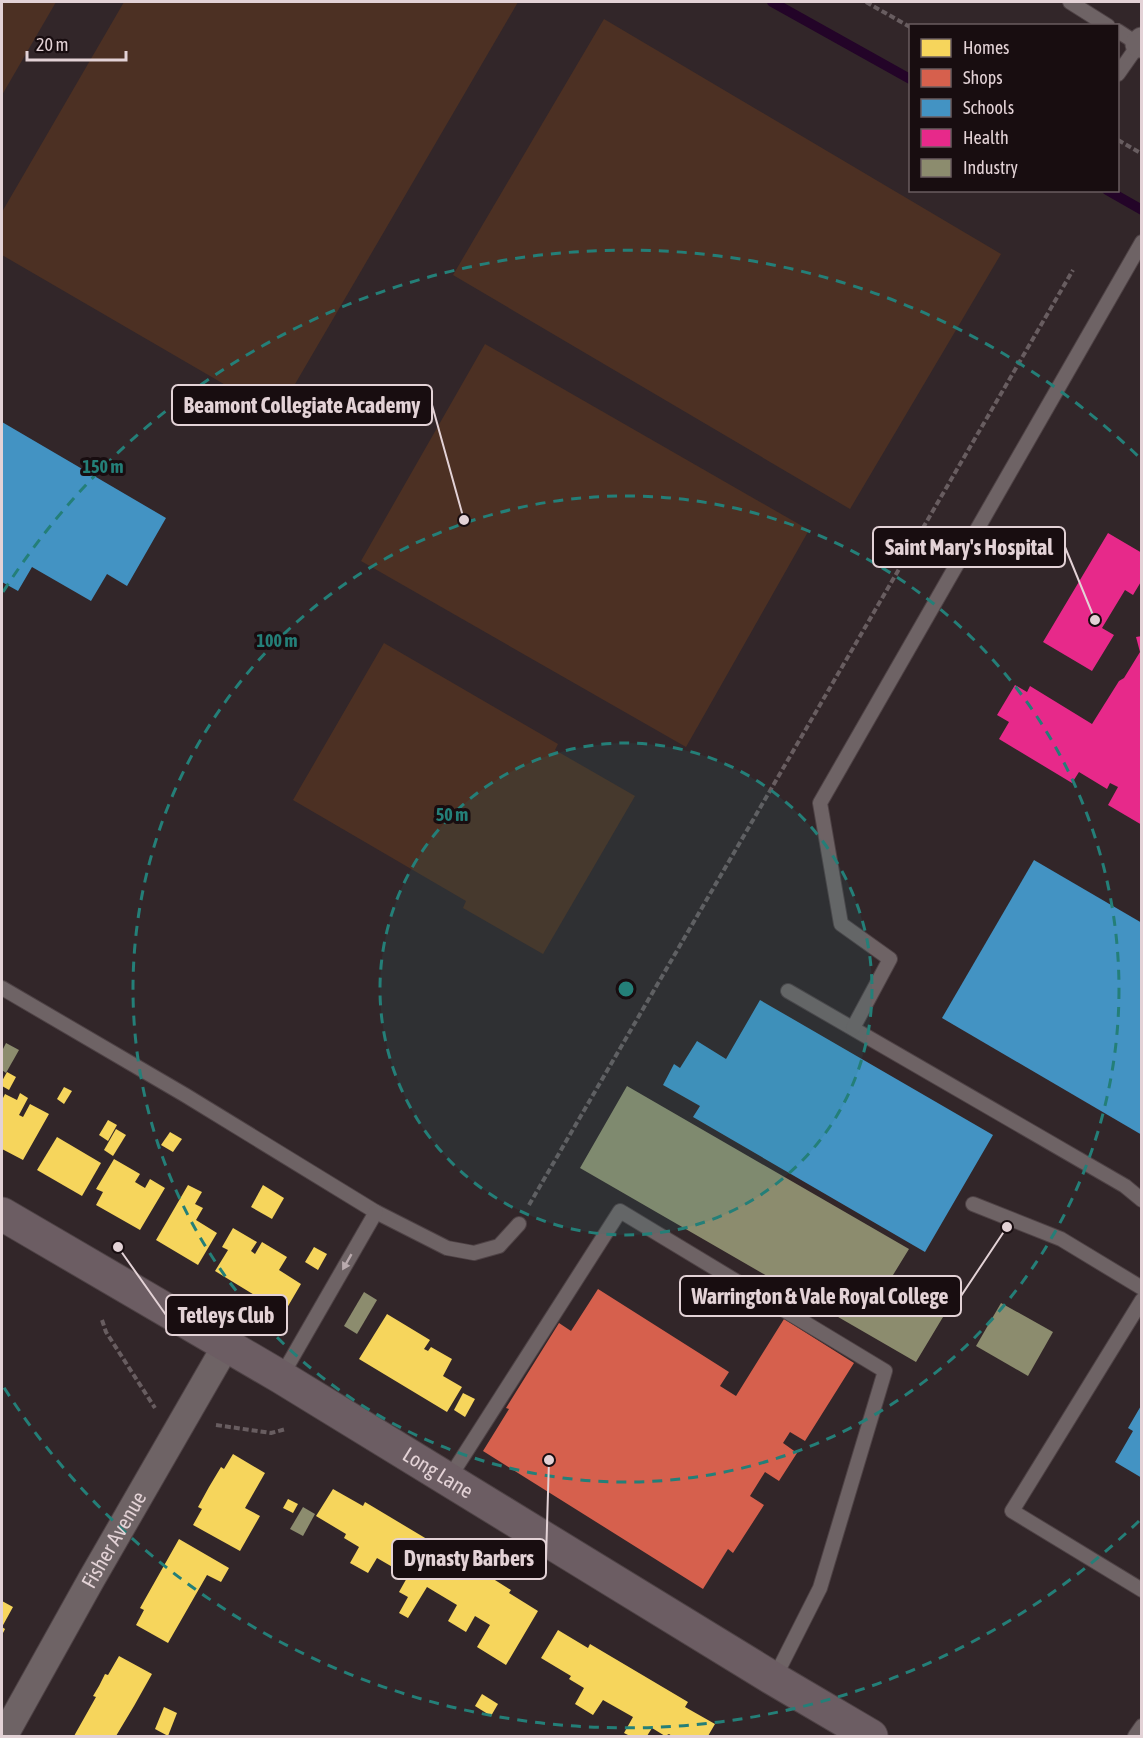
<svg xmlns="http://www.w3.org/2000/svg" width="1143" height="1738" viewBox="0 0 1143 1738" font-family="'Asap Condensed',sans-serif">
<style>
.green{fill:#4c3023}
.homes{fill:#f6d55c}
.shops{fill:#d6604d}
.schools{fill:#4393c3}
.health{fill:#e7298a}
.industry{fill:#8c8c6e}
.lines{fill:none;stroke-linecap:round;stroke-linejoin:round}
.stream{stroke:#230428;stroke-width:10}
.service-casing{stroke:#4e4245;stroke-width:16}
.minor-casing{stroke:#4e4245;stroke-width:29}
.primary-casing{stroke:#4e4245;stroke-width:35}
.path{stroke:#685d60;stroke-width:4;stroke-dasharray:6 3;stroke-linecap:butt}
.service{stroke:#6e6365;stroke-width:14}
.minor{stroke:#6e6365;stroke-width:27}
.primary{stroke:#6c5d63;stroke-width:33}
.oneway{fill:#baabae}
.ring{fill:none;stroke:#247f78;stroke-width:3;stroke-dasharray:10 8}
.labels{text-anchor:middle;stroke-width:6;stroke-linejoin:round;paint-order:stroke}
.street-label{font-size:21px;fill:#e3d2d6;stroke:#180d10}
.centre{fill:#247f78;stroke:#180d10;stroke-width:3}
.ring-label{font-size:18px;text-anchor:middle;font-weight:bold;fill:#247f78;stroke:#180d10;stroke-width:6;stroke-linejoin:round;paint-order:stroke}
.leader{fill:none;stroke:#e3d2d6;stroke-width:2}
.callout-dot{fill:#e3d2d6;stroke:#180d10;stroke-width:2}
.callout{fill:#180d10;stroke:#e3d2d6;stroke-width:2}
.callout-label{font-size:22px;text-anchor:middle;font-weight:bold;fill:#e3d2d6}
</style>
<rect width="100%" height="100%" fill="#322629"/>
<!-- green -->
<g class="green">
<polygon points="2,2 56,2 2,95"/>
<polygon points="124,2 518,2 277,415 2,255 2,212"/>
<polygon points="604,19 1001,254 850,509 453,275"/>
<polygon points="485,344 809,530 686,747 361,561"/>
<polygon points="384,643 558,744 555,750 635,796 543,954 463,908 466,901 293,800"/>
</g>
<!-- homes -->
<g class="homes">
<polygon points="7,1072 16,1077 9,1090 2,1086 2,1081"/>
<polygon points="64,1087 72,1091 64,1104 57,1099"/>
<polygon points="20,1093 28,1098 19,1115 23,1117 30,1104 49,1114 23,1160 2,1149 2,1100 5,1094 17,1100"/>
<polygon points="108,1120 117,1125 108,1141 99,1135"/>
<polygon points="116,1129 126,1135 113,1156 104,1150"/>
<polygon points="170,1132 182,1139 173,1152 161,1145"/>
<polygon points="57,1137 101,1163 82,1196 37,1170"/>
<polygon points="114,1159 140,1174 135,1182 145,1188 150,1179 165,1188 140,1230 96,1205 103,1192 96,1189"/>
<polygon points="188,1185 202,1192 195,1204 203,1208 196,1220 217,1233 198,1265 156,1240"/>
<polygon points="263,1185 284,1198 272,1219 251,1207"/>
<polygon points="233,1228 257,1242 251,1251 255,1254 262,1242 287,1257 279,1270 301,1284 284,1313 215,1271 228,1250 222,1247"/>
<polygon points="314,1247 327,1254 318,1270 305,1262"/>
<polygon points="387,1314 430,1340 424,1349 428,1351 431,1347 452,1359 443,1376 462,1387 447,1412 359,1359"/>
<polygon points="463,1393 475,1399 465,1417 454,1410"/>
<polygon points="233,1454 265,1473 245,1508 260,1516 240,1551 193,1525 202,1509 198,1507 209,1487 221,1467 224,1469"/>
<polygon points="333,1489 363,1506 365,1502 487,1575 511,1590 509,1593 538,1611 506,1665 477,1647 490,1625 475,1616 466,1632 448,1621 457,1605 427,1587 408,1618 399,1613 408,1597 399,1592 408,1576 377,1558 368,1573 350,1563 359,1547 344,1538 346,1534 316,1516"/>
<polygon points="288,1499 298,1504 293,1513 283,1508"/>
<polygon points="179,1539 229,1568 221,1582 207,1575 168,1643 136,1625 144,1610 140,1608"/>
<polygon points="2,1601 13,1607 2,1627 5,1629 2,1635"/>
<polygon points="558,1630 588,1648 590,1644 688,1702 685,1707 715,1724 708,1736 672,1736 669,1734 665,1736 652,1728 647,1736 630,1736 624,1733 633,1717 603,1700 593,1715 575,1704 584,1688 569,1679 571,1676 541,1658"/>
<polygon points="119,1656 152,1674 134,1706 116,1736 74,1736 96,1697 93,1696 99,1686 105,1674 108,1675"/>
<polygon points="482,1694 498,1704 491,1716 475,1706"/>
<polygon points="164,1707 177,1713 168,1736 155,1729"/>
</g>
<!-- shops -->
<polygon class="shops" points="598,1289 729,1372 720,1386 736,1396 784,1319 854,1363 805,1441 790,1432 783,1443 797,1453 779,1481 765,1472 750,1496 764,1505 733,1553 728,1549 703,1589 483,1451 509,1409 506,1408 559,1323 571,1331"/>
<!-- schools -->
<g class="schools">
<polygon points="2,422 166,518 127,586 107,574 91,601 32,567 18,591 2,582"/>
<polygon points="1034,860 1142,923 1142,1135 942,1018"/>
<polygon points="760,1000 993,1135 925,1252 693,1117 700,1106 663,1085 674,1064 680,1068 697,1041 726,1059"/>
<polygon points="1142,1404 1142,1478 1115,1462 1133,1431 1128,1428"/>
</g>
<!-- health -->
<g class="health">
<polygon points="1108,533 1142,553 1142,580 1133,595 1125,590 1102,628 1114,635 1092,671 1043,642"/>
<polygon points="1142,636 1142,825 1108,805 1118,787 1110,783 1107,789 1079,772 1072,783 999,739 1009,722 997,715 1015,685 1027,692 1030,686 1092,724 1119,681 1124,678 1140,652 1136,637"/>
</g>
<!-- industry -->
<g class="industry">
<polygon points="6,1043 19,1050 6,1073 2,1070 2,1051"/>
<polygon points="627,1086 909,1249 893,1275 949,1307 916,1362 580,1168"/>
<polygon points="364,1292 377,1300 357,1334 344,1326"/>
<polygon points="1001,1303 1053,1332 1028,1376 976,1346"/>
<polygon points="303,1507 315,1514 303,1536 290,1529"/>
</g>
<g class="lines">
<!-- stream -->
<g class="stream">
<polyline points="772,2 910,79"/>
<polyline points="1107,190 1142,210"/>
</g>
<!-- service casing -->
<g class="service-casing">
<g id="service">
<polyline points="1070,2 1108,26"/>
<polyline points="1118,31 1141,46"/>
<polyline points="1118,74 1139,44"/>
<polyline points="2,988 185,1095 376,1212 447,1248 474,1253 499,1246 519,1224"/>
<polyline points="788,991 1125,1186 1142,1200"/>
<polyline points="853,1028 890,959 841,924 820,803 1142,242"/>
<polyline points="973,1204 1061,1239 1142,1288"/>
<polyline points="1142,1300 1012,1511 1142,1590"/>
<polyline points="281,1377 376,1212"/>
<polyline points="448,1480 620,1211 885,1371 820,1588 774,1679"/>
<polyline points="1135,1736 1142,1726"/>
</g>
</g>
<!-- minor casing -->
<g class="minor-casing">
<g id="minor">
<polyline points="1139,44 1142,41"/>
<path id="s1" d="M4 1736 91 1580 227 1344"/>
</g>
</g>
<!-- primary casing -->
<g class="primary-casing">
<g id="primary">
<path id="s2" d="M2 1214 281 1377 774 1679 871 1736"/>
</g>
</g>
<!-- path -->
<g class="path">
<polyline points="866,2 910,27"/>
<polyline points="1118,140 1142,154"/>
<polyline points="529,1205 1073,270"/>
<polyline points="102,1320 106,1332 155,1408"/>
<polyline points="216,1425 271,1433 286,1429"/>
</g>
<!-- service -->
<use href="#service" class="service"/>
<!-- minor -->
<use href="#minor" class="minor"/>
<!-- primary -->
<use href="#primary" class="primary"/>
</g>
<!-- one-way arrows -->
<defs><path id="oneway-solid" d="M-6-.8H1V-3.2L6.5 0L1 3.2V.8H-6Z" transform="scale(1.5)"/></defs>
<use class="oneway" href="#oneway-solid" transform="translate(347 1262) rotate(120)"/>
<!-- distance rings -->
<circle cx="626" cy="989" r="246" fill="#247f78" fill-opacity=".12"/>
<g class="ring">
<circle cx="626" cy="989" r="246"/>
<circle cx="626" cy="989" r="493"/>
<path d="M1139 1521A739 739 0 0 1 3 1386M3 592A739 739 0 0 1 1139 457"/>
</g>
<g class="labels">
<!-- street labels -->
<g class="street-label">
<text dy="7" stroke="none"><textPath href="#s2" startOffset="507">Long Lane</textPath></text>
<text dy="7" stroke="none"><textPath href="#s1" startOffset="225">Fisher Avenue</textPath></text>
</g>
</g>
<circle cx="626" cy="989" r="9" class="centre"/>
<g class="ring-label">
<text x="103" y="473">150 m</text>
<text x="277" y="647">100 m</text>
<text x="452" y="821">50 m</text>
</g>
<!-- callouts -->
<path class="leader" d="M464 520L432 405M1095 620L1065 547M1007 1227L961 1296M118 1247L166 1315M549 1460L546 1559"/>
<g class="callout-dot">
<circle cx="464" cy="520" r="6"/>
<circle cx="1095" cy="620" r="6"/>
<circle cx="1007" cy="1227" r="6"/>
<circle cx="118" cy="1247" r="6"/>
<circle cx="549" cy="1460" r="6"/>
</g>
<g class="callout">
<rect x="172" y="385" width="260" height="40" rx="6"/>
<rect x="873" y="527" width="192" height="40" rx="6"/>
<rect x="680" y="1276" width="281" height="40" rx="6"/>
<rect x="166" y="1295" width="121" height="40" rx="6"/>
<rect x="392" y="1539" width="154" height="40" rx="6"/>
</g>
<g class="callout-label">
<text x="302" y="413">Beamont Collegiate Academy</text>
<text x="969" y="555">Saint Mary's Hospital</text>
<text x="820" y="1304">Warrington &amp; Vale Royal College</text>
<text x="226" y="1323">Tetleys Club</text>
<text x="469" y="1566">Dynasty Barbers</text>
</g>
<!-- border -->
<rect width="1143" height="1738" fill="none" stroke="#e3d2d6" stroke-width="6"/>
<!-- legend -->
<rect x="909" y="24" width="210" height="168" fill="#180d10" stroke="#695c5f" stroke-width="1.5"/>
<rect x="921" y="39" width="30" height="18" fill="#f6d55c" stroke="#695c5f" stroke-width="1.5"/>
<text x="963" y="54" font-size="18" fill="#e3d2d6">Homes</text>
<rect x="921" y="69" width="30" height="18" fill="#d6604d" stroke="#695c5f" stroke-width="1.5"/>
<text x="963" y="84" font-size="18" fill="#e3d2d6">Shops</text>
<rect x="921" y="99" width="30" height="18" fill="#4393c3" stroke="#695c5f" stroke-width="1.5"/>
<text x="963" y="114" font-size="18" fill="#e3d2d6">Schools</text>
<rect x="921" y="129" width="30" height="18" fill="#e7298a" stroke="#695c5f" stroke-width="1.5"/>
<text x="963" y="144" font-size="18" fill="#e3d2d6">Health</text>
<rect x="921" y="159" width="30" height="18" fill="#8c8c6e" stroke="#695c5f" stroke-width="1.5"/>
<text x="963" y="174" font-size="18" fill="#e3d2d6">Industry</text>
<!-- scale -->
<path d="M27 51v9h99v-9" fill="none" stroke="#e3d2d6" stroke-width="3"/>
<text x="36" y="51" font-size="18" fill="#e3d2d6" stroke="#180d10" stroke-width="4.5" paint-order="stroke">20 m</text>
</svg>
